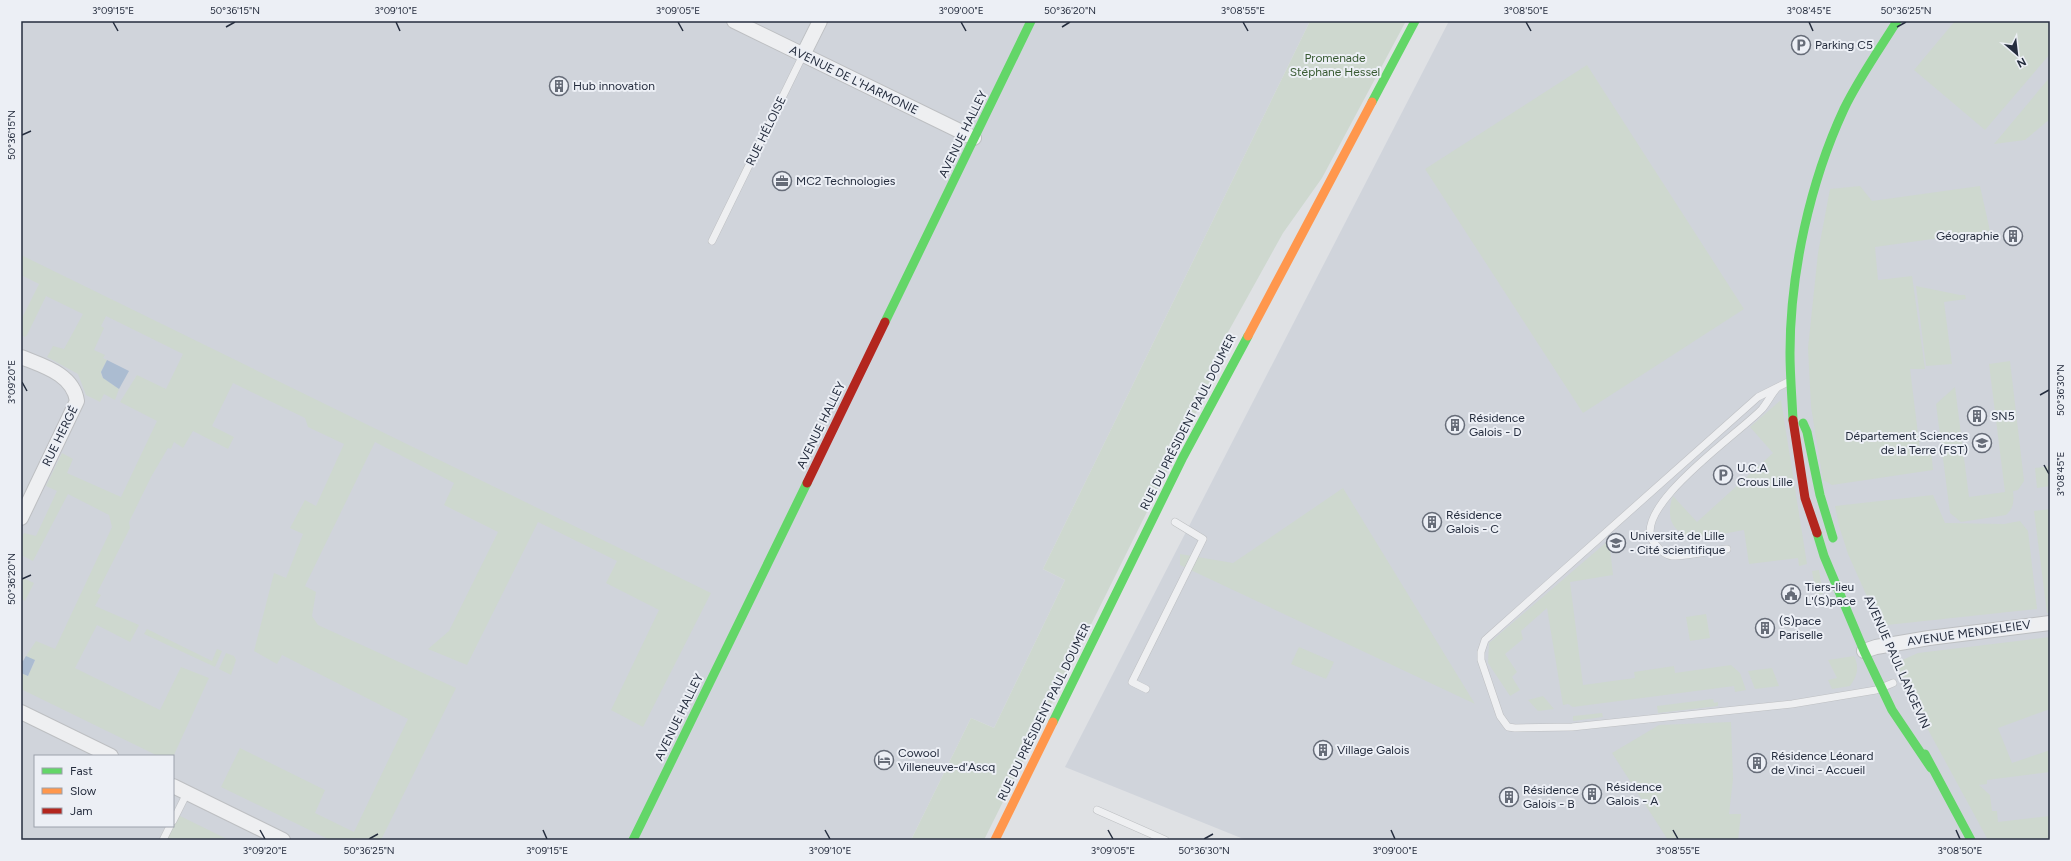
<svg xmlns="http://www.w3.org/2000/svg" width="2071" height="861" viewBox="0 0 2071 861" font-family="Figtree,sans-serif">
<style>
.built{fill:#d0d4db;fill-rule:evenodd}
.green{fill:#ced8cf}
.water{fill:#abbcd1}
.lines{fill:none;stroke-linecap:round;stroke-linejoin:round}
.lane-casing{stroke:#bdbfc2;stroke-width:8}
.street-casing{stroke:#bdbfc2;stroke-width:16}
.lane{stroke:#eeeff1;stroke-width:7}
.street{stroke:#eeeff1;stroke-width:14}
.fast{stroke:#63d668;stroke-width:9}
.slow{stroke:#ff974d;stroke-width:9}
.jam{stroke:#b3261e;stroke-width:9}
.ticks{fill:none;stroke:#252d3e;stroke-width:1.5}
.labels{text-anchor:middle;stroke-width:4;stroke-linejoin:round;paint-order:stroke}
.poi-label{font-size:12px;fill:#252d3e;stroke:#eceff5;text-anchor:start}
.park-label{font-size:12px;fill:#385a32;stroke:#eceff5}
.street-label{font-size:12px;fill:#252d3e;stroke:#eceff5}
.neatline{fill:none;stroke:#252d3e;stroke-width:1.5}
.ticks-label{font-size:10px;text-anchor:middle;fill:#252d3e}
</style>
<rect width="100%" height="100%" fill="#dfe1e4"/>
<!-- built -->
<g class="built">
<path d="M21 21H1310L1043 569 1065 580 994 728 971 718 911 840H21ZM35 756H173V826H35Z"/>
<polygon points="1449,21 2050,21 2050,840 1246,840 1065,767"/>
</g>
<!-- green -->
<g class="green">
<polygon points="1310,21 1406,21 1322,178 1283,233 1222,343 1207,391 984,840 911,840 971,718 994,728 1065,580 1043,569"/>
<polygon points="1955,21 2050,21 2050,54 1985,130 1914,70"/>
<polygon points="1587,65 1744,309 1583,413 1425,169"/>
<polygon points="2050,77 2050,119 2025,140 1994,144"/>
<polygon points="1860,186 1872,201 1980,186 1990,231 1875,247 1878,280 1912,276 1925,369 1910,369 1920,450 1931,449 1933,470 1832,485 1823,480 1811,407 1808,348 1818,253 1830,189"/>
<polygon points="21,255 711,593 643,727 611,710 659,610 606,583 617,561 538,522 467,665 428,649 449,631 498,532 444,505 454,483 375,442 305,586 316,592 312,616 318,625 456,688 381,840 330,840 221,787 240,748 325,790 315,813 354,832 408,719 282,655 277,664 254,651 274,573 286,578 303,534 290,528 305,500 316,506 344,444 308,427 305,418 233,383 212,426 234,437 228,449 193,431 183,448 174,442 171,449 168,448 151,477 129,522 130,528 97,593 101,595 95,606 139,625 130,642 97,625 75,668 160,710 181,667 209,678 173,757 158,756 21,689 21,673 28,676 35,661 26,656 36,641 55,649 112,527 109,515 68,494 33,561 21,555 21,539 24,533 36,536 57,491 46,486 62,453 73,459 67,473 121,497 157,421 120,402 137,375 166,389 183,354 106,316 101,326 104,328 94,350 105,355 103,358 107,360 101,372 102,377 119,389 115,400 104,394 100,402 86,395 78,374 47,357 53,346 64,349 83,314 46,296 27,335 25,337 21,335 21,320 39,284 21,275"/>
<polygon points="1916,286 1960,295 1965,295 1966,299 1944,302 1952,364 1926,366"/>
<path d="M2010 361 2024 481 2018 490 2013 491C2014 501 2014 508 2006 515L1961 522 1950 513 1936 404 1955 387 1969 497 2005 492 1989 364Z"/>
<path d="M1781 400 1807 564 1799 566 1798 558 1749 564 1744 530C1723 533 1680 547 1671 520 1669 513 1670 503 1673 496L1697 522 1773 453 1750 427Z"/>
<polygon points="2050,466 2050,486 2037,488 2035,468"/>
<polygon points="1343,488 1475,704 1180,565 1180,554 1233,563"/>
<polygon points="1933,495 1945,523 2004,524 2020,521 2028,531 2037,609 1887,625 1877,619 1848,554 1839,526 1835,506"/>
<polygon points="2050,509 2050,613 2047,613 2034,511"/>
<polygon points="1609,540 1613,575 1570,582 1583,685 1635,678 1634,672 1674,666 1675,673 1731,665 1740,673 1746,690 1735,692 1734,686 1573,707 1568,704 1563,705 1547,608 1521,631 1523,639 1505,654 1517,672 1512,677 1520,690 1510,696 1488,663 1489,643"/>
<polygon points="1819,570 1823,594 1816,595 1812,571"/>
<polygon points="21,577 34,583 25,601 21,599"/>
<polygon points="1706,614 1710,638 1690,641 1686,617"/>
<polygon points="147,629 212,661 217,649 222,651 215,667 144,634"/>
<polygon points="2050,637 2050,709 1998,728 2012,763 2050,750 2050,772 1987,780 1987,784 1979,785 1990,795 1992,811 1997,811 1998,822 2050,816 2050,840 1988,840 1900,678 1900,661 1918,653"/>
<polygon points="1299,647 1334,662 1326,679 1291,664"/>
<polygon points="226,653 234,656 236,660 231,675 219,669"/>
<path d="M1854 656C1860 668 1857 676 1850 686L1832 689 1828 680 1837 678 1828 660Z"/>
<polygon points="1772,668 1779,686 1755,689 1748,671"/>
<polygon points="1543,696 1554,709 1538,711 1528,700"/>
<polygon points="1713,699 1714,703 1718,702 1718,706 1658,713 1657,706"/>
<polygon points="1602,713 1603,717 1573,721 1573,716"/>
<polygon points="1731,722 1733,779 1729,814 1741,814 1738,840 1668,840 1612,753 1659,725"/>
<polygon points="176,814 229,840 163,840"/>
</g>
<!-- water -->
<g class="water">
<polygon points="107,360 129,371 119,389 103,378 101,372"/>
<polygon points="26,656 35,660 28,676 21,673 21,660 23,661"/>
</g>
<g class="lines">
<!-- lane casing -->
<g class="lane-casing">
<g id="lane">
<polyline points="712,241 803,55"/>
<polyline points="1788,382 1758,397 1485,640 1481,652 1481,660 1500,716 1508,727 1515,728 1572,727 1792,704 1876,690 1893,683"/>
<path d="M1727 549C1714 550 1683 557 1672 556 1665 555 1659 549 1655 544 1625 511 1741 432 1762 409 1767 403 1771 395 1776 389"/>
<polyline points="1146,689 1132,682 1203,539 1175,522"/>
<polyline points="1097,810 1165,840"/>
<polyline points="173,821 187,793"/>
<polyline points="163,840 170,826"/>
</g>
</g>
<!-- street casing -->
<g class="street-casing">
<g id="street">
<polyline points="734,21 974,138"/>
<polyline points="803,55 820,21"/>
<path d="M21 357C43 366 73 374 77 401L21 518"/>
<polyline points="1864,651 1876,647 1929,638 2050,623"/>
<polyline points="21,712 111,756"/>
<polyline points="173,786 283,840"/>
</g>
</g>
<!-- lane -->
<use href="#lane" class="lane"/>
<!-- street -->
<use href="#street" class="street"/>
<!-- fast -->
<g class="fast">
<polyline points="1372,102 1415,21"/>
<polyline points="885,322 1031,21"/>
<path d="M1793 420C1792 397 1790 375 1790 353 1790 273 1810 182 1844 109 1859 78 1879 50 1897 21"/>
<polyline points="1803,423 1807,432 1820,495 1833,538"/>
<polyline points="1817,533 1824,556 1864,651 1892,710 1931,768"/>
<polyline points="1053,722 1183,457 1248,336"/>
<polyline points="1925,754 1971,840"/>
<polyline points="633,840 807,483"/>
</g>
<!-- slow -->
<g class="slow">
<polyline points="1248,336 1372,102"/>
<polyline points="995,840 1053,722"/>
</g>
<!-- jam -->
<g class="jam">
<polyline points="1793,420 1805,498 1817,533"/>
<polyline points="807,483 885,322"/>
</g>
</g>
<!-- ticks -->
<path class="ticks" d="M113 22 118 31M396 22 400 31M678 22 683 31M961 22 966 31M1243 22 1248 31M1526 22 1531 31M1809 22 1813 31M226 27 235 22M1062 27 1070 22M1897 27 1906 22M22 135 31 131M22 382 27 391M2040 395 2049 390M2044 465 2049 474M22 579 31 575M260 830 265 839M543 830 547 839M825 830 830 839M1108 830 1113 839M1391 830 1395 839M1673 830 1678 839M1956 830 1960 839M369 839 378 834M1204 839 1213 834"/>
<!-- icons -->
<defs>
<g id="parking-ring" transform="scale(1)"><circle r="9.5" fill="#eceff5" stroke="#666c78" stroke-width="1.5"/><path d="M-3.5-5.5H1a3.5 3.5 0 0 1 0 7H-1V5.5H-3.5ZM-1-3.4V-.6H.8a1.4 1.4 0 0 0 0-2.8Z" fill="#666c78"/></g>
<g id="building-ring" transform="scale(1)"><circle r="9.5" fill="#eceff5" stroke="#666c78" stroke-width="1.5"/><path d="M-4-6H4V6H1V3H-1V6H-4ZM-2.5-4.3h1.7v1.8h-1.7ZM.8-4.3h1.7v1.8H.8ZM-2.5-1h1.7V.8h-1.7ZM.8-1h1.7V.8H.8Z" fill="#666c78"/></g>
<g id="office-ring" transform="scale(1)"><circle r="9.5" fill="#eceff5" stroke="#666c78" stroke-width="1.5"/><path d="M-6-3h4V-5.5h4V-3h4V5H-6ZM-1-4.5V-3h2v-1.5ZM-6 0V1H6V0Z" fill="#666c78"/></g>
<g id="university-ring" transform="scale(1)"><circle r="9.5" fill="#eceff5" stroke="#666c78" stroke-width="1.5"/><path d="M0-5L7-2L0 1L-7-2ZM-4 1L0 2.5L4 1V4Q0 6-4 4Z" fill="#666c78"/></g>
<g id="civic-ring" transform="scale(1)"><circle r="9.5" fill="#eceff5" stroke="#666c78" stroke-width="1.5"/><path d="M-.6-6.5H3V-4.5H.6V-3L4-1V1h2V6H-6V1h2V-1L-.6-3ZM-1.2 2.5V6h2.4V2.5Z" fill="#666c78"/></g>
<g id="hotel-ring" transform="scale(1)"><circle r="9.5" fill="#eceff5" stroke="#666c78" stroke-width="1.5"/><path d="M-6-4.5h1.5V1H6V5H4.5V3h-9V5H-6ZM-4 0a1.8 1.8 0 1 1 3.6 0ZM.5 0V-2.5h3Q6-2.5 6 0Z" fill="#666c78"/></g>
</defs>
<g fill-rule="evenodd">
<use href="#parking-ring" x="1801" y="45"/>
<use href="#building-ring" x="559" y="86"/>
<use href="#office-ring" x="782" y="181"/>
<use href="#building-ring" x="2013" y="236"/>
<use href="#building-ring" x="1977" y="416"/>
<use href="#building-ring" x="1455" y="425"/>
<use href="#university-ring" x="1982" y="443"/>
<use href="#parking-ring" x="1723" y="475"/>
<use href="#building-ring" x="1432" y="522"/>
<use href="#university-ring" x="1616" y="543"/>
<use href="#civic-ring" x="1791" y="594"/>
<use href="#building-ring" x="1765" y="628"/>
<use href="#building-ring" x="1323" y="750"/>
<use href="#hotel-ring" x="884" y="760"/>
<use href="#building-ring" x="1757" y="763"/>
<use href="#building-ring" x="1592" y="794"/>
<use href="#building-ring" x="1509" y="797"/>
</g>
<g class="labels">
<!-- poi labels -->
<g class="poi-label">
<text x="1815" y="49">Parking C5</text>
<text x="573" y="90">Hub innovation</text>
<text x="796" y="185">MC2 Technologies</text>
<text x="1999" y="240" text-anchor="end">Géographie</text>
<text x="1991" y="420">SN5</text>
<text x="1469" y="422">Résidence<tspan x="1469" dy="14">Galois - D</tspan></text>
<text x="1968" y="440" text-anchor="end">Département Sciences<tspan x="1968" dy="14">de la Terre (FST)</tspan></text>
<text x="1737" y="472">U.C.A<tspan x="1737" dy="14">Crous Lille</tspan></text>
<text x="1446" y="519">Résidence<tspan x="1446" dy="14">Galois - C</tspan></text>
<text x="1630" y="540">Université de Lille<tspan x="1630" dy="14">‐ Cité scientifique</tspan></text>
<text x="1805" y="591">Tiers-lieu<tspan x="1805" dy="14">L'(S)pace</tspan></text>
<text x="1779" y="625">(S)pace<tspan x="1779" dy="14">Pariselle</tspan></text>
<text x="1337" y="754">Village Galois</text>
<text x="898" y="757">Cowool<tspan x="898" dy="14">Villeneuve-d'Ascq</tspan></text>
<text x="1771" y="760">Résidence Léonard<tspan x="1771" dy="14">de Vinci - Accueil</tspan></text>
<text x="1606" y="791">Résidence<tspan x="1606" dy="14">Galois - A</tspan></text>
<text x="1523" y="794">Résidence<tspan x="1523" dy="14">Galois - B</tspan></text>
</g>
<!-- park labels -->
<g class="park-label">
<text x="1335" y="62">Promenade<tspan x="1335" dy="14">Stéphane Hessel</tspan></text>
</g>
<!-- street labels -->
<g class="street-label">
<text transform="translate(854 80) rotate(26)" y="4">AVENUE DE L'HARMONIE</text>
<text transform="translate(766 131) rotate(-64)" y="4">RUE HÉLOISE</text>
<text transform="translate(963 134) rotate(-64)" y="4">AVENUE HALLEY</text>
<text transform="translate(1188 422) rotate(-63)" y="4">RUE DU PRÉSIDENT PAUL DOUMER</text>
<text transform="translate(821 425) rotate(-64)" y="4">AVENUE HALLEY</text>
<text transform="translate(60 436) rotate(-64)" y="4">RUE HERGÉ</text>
<text transform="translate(1969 633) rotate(-8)" y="4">AVENUE MENDELEIEV</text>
<text transform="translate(1897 662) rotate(66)" y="4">AVENUE PAUL LANGEVIN</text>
<text transform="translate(1044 712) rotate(-64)" y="4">RUE DU PRÉSIDENT PAUL DOUMER</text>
<text transform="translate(679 717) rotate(-64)" y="4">AVENUE HALLEY</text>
</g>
</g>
<!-- border -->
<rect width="2071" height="861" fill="none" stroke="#eceff5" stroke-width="44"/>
<!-- legend -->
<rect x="34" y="755" width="140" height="72" fill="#eceff5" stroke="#9ca1ac"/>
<rect x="42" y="768" width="20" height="6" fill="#63d668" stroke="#9ca1ac"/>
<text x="70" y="775" font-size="12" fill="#252d3e">Fast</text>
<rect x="42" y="788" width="20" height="6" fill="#ff974d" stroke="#9ca1ac"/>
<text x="70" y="795" font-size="12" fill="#252d3e">Slow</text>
<rect x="42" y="808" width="20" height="6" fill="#b3261e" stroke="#9ca1ac"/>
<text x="70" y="815" font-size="12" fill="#252d3e">Jam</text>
<!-- north arrow -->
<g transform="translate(2017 54) rotate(152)" stroke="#eceff5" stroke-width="3" paint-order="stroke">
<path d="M0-3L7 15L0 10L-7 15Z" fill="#252d3e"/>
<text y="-6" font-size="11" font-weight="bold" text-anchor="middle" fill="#252d3e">N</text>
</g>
<rect x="22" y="22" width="2027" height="817" class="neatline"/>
<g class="ticks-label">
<text x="113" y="14">3°09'15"E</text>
<text x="235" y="14">50°36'15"N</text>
<text x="396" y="14">3°09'10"E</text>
<text x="678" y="14">3°09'05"E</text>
<text x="961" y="14">3°09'00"E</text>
<text x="1070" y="14">50°36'20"N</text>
<text x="1243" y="14">3°08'55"E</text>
<text x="1526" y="14">3°08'50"E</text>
<text x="1809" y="14">3°08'45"E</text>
<text x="1906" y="14">50°36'25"N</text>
<text transform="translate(11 135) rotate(-90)" y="4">50°36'15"N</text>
<text transform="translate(11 382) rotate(-90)" y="4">3°09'20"E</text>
<text transform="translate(2060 390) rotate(-90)" y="4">50°36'30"N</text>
<text transform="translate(2060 474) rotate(-90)" y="4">3°08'45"E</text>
<text transform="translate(11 579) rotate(-90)" y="4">50°36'20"N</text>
<text x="265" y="854">3°09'20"E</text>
<text x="369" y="854">50°36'25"N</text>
<text x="547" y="854">3°09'15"E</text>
<text x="830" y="854">3°09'10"E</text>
<text x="1113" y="854">3°09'05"E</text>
<text x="1204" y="854">50°36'30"N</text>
<text x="1395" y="854">3°09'00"E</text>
<text x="1678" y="854">3°08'55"E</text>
<text x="1960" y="854">3°08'50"E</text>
</g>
</svg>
